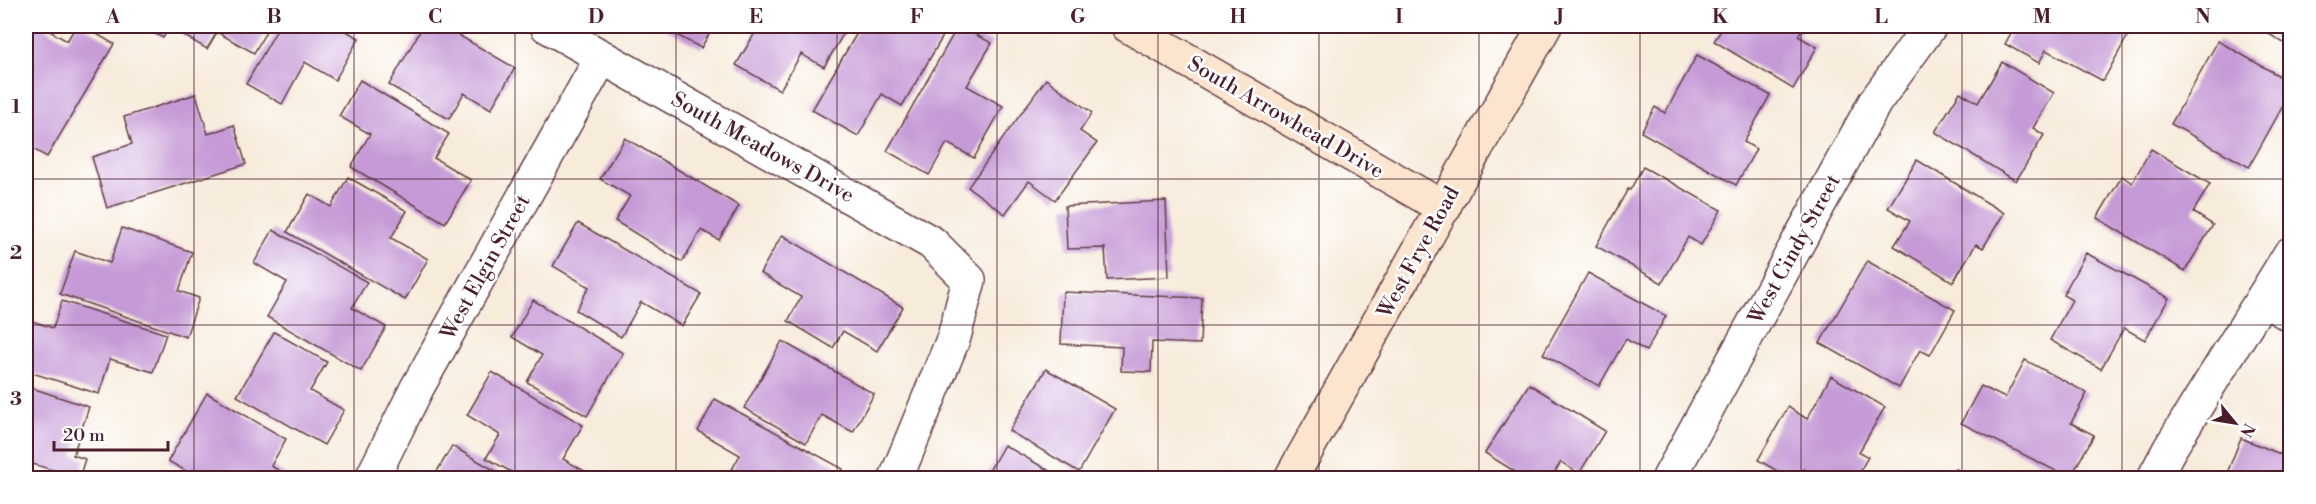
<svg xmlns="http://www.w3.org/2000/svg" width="2316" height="504" viewBox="0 0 2316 504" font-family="'Libre Bodoni',serif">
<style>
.building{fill:#c59ad6}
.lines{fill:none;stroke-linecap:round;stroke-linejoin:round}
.street-casing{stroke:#643e45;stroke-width:36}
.secondary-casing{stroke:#643e45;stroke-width:36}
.street{stroke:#fff;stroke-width:33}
.secondary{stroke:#fce5cf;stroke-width:33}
.grid{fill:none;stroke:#4a1f2b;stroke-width:1.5;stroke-opacity:0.55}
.labels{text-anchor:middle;stroke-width:5;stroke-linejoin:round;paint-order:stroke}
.street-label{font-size:21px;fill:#4a1f2b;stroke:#fff}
.neatline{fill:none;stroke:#4a1f2b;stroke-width:2}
.grid-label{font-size:20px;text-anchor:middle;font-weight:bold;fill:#4a1f2b}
</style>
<rect width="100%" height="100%" fill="#fff"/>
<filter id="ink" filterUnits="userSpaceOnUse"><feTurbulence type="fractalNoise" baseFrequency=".0167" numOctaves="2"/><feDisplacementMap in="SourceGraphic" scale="12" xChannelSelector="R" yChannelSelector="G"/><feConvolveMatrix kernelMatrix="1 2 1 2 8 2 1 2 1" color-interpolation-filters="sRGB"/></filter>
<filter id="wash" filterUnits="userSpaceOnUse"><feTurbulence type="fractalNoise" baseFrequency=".008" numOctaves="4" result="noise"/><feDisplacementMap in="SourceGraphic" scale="24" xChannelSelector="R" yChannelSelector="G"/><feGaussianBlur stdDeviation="1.35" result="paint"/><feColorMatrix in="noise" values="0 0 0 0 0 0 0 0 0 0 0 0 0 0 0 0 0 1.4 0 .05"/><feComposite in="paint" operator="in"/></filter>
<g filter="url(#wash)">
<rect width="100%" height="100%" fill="#f7ebda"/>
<g id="blocks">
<!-- building -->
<g class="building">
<polygon points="30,26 41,26 67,41 76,26 83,26 114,44 47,157 26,145 26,34"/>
<polygon points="141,26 170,26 163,38"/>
<polygon points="179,26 269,26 254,53 217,32 207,49 176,31"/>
<polygon points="279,26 337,26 359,38 335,80 305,62 282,104 246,84"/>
<polygon points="423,26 443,26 515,68 491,109 464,93 449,119 389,85"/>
<polygon points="660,26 714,26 701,48"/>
<polygon points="759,26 848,26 824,67 801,54 780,90 736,65"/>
<polygon points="861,26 879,26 895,35 900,26 949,26 902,106 882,94 858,136 812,110"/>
<polygon points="958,26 992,43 967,86 1003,106 974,158 947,143 929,175 887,151"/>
<polygon points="1724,26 1804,26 1798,36 1817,47 1793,89 1714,41"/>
<polygon points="2015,26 2133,26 2103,81 2046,50 2039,63 2005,44"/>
<polygon points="2256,26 2290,26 2290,47"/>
<polygon points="2218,41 2290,82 2290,93 2249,167 2171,124"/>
<polygon points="1697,55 1770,95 1744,142 1756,149 1736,185 1641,132 1655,107 1665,113"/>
<polygon points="2002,62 2054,93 2033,128 2044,135 2016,181 1935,132 1960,92 1978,103"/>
<polygon points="1046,79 1092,113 1080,131 1097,143 1055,200 1029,181 1005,214 968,187"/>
<polygon points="360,80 449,134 434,158 471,180 445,223 351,167 370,134 339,116"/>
<polygon points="196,94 208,134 234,125 246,164 107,208 92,157 132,144 124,117"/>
<polygon points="625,138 739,206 719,240 701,230 682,262 615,221 630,196 600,179"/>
<polygon points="2151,149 2210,184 2193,212 2213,225 2185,271 2097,218 2122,176 2132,183"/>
<polygon points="1917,160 2004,213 1983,248 1976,244 1953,282 1894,246 1910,221 1888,208"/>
<polygon points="1643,167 1721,210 1701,245 1688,237 1662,283 1596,246 1628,189 1630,190"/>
<polygon points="348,177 407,211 391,238 428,259 405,300 287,232 309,194 331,207"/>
<polygon points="1166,201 1169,277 1107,280 1105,248 1067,249 1065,206"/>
<polygon points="578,223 701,294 682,326 641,302 621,337 576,310 589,287 553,266"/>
<polygon points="122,228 192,252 179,291 199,298 186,337 60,294 75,251 110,263"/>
<polygon points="273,230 367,282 352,308 386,327 361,371 267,317 287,282 254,263"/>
<polygon points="782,235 903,307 877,351 843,331 833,348 788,321 801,297 760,273"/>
<polygon points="2086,253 2169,298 2145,340 2124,328 2101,369 2050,340 2072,300 2063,295"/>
<polygon points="1867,261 1955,310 1930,355 1920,350 1899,388 1820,343"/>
<polygon points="1588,273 1666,316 1646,351 1626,339 1599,386 1543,354"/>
<polygon points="1063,292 1202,298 1200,344 1152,342 1151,372 1121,371 1122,347 1061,344"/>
<polygon points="533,300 623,353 587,416 527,382 542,355 512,337"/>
<polygon points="62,301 166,334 153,372 110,359 99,394 26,371 26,319 53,328"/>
<polygon points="274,332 327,362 310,391 344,410 324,445 237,396"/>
<polygon points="782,341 874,394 853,432 822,415 806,443 744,408"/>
<polygon points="2025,360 2087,393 2071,423 2094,435 2070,478 1961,423 1981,386 2005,398"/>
<polygon points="1046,369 1115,409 1079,472 1009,431"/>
<polygon points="492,372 583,425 563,459 597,478 522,478 486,458 500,435 467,415"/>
<polygon points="1831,376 1885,407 1859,452 1868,457 1856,478 1821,478 1804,469 1799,478 1790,478 1758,460 1788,407 1807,419"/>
<polygon points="1529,384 1605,431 1579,474 1561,462 1551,478 1525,478 1485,453"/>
<polygon points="26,386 89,407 73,455 85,459 79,478 26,462"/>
<polygon points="207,393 286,439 271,466 292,478 198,478 168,461"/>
<polygon points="715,399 843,469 838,478 727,478 740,455 698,431"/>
<polygon points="2241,438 2290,458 2290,478 2225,478"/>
<polygon points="1004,445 1062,478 985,478"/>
<polygon points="452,446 508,478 433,478"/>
<polygon points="1956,469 1974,478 1951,478"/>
<polygon points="1751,471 1765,478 1747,478"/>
</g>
</g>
</g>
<g filter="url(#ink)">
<use href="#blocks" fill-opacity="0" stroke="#643e45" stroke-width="1.5"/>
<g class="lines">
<!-- street casing -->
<g class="street-casing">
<g id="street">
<polyline points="547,26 932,243 969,280 954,337 896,478"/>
<polyline points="2263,298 2290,315"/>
<polyline points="372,478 417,388 602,57"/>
<polyline points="1669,478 1875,102 1930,26"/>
<polyline points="2154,478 2169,450 2290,254"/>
</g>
</g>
<!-- secondary casing -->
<g class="secondary-casing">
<g id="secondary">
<polyline points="1128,26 1444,208"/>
<polyline points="1291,478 1545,26"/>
</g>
</g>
<!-- street -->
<use href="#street" class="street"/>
<!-- secondary -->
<use href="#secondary" class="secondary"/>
</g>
</g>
<!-- grid -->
<path class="grid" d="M194 26V478M354 26V478M515 26V478M676 26V478M837 26V478M997 26V478M1158 26V478M1319 26V478M1479 26V478M1640 26V478M1801 26V478M1962 26V478M2122 26V478M26 179H2290M26 325H2290"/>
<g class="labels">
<!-- street labels -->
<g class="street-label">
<text transform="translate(1286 117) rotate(30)" y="7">South Arrowhead Drive</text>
<text transform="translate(763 147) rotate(29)" y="7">South Meadows Drive</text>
<text transform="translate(1794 249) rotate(-61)" y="7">West Cindy Street</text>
<text transform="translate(1418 252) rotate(-61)" y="7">West Frye Road</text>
<text transform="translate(485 267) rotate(-61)" y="7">West Elgin Street</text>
</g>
</g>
<!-- margin -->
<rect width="2316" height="504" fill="none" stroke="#fff" stroke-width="66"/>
<!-- north arrow -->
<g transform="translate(2235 423) rotate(120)" stroke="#ffffff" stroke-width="4.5" paint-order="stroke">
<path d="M0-4.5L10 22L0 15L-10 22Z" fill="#4a1f2b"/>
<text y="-9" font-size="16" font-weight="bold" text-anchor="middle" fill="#4a1f2b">N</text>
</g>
<!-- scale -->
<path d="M54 441v9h114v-9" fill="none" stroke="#4a1f2b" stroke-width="3"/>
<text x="63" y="441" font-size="18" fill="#4a1f2b" stroke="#ffffff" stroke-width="4.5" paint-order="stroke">20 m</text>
<rect x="33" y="33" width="2250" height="438" class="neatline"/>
<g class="grid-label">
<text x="113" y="23">A</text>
<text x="274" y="23">B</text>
<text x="435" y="23">C</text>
<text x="596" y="23">D</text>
<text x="756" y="23">E</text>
<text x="917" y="23">F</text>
<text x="1078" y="23">G</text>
<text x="1238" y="23">H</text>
<text x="1399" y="23">I</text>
<text x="1560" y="23">J</text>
<text x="1720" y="23">K</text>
<text x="1881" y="23">L</text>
<text x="2042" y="23">M</text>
<text x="2203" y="23">N</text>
<text x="16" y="113">1</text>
<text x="16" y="259">2</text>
<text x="16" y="405">3</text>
</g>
</svg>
